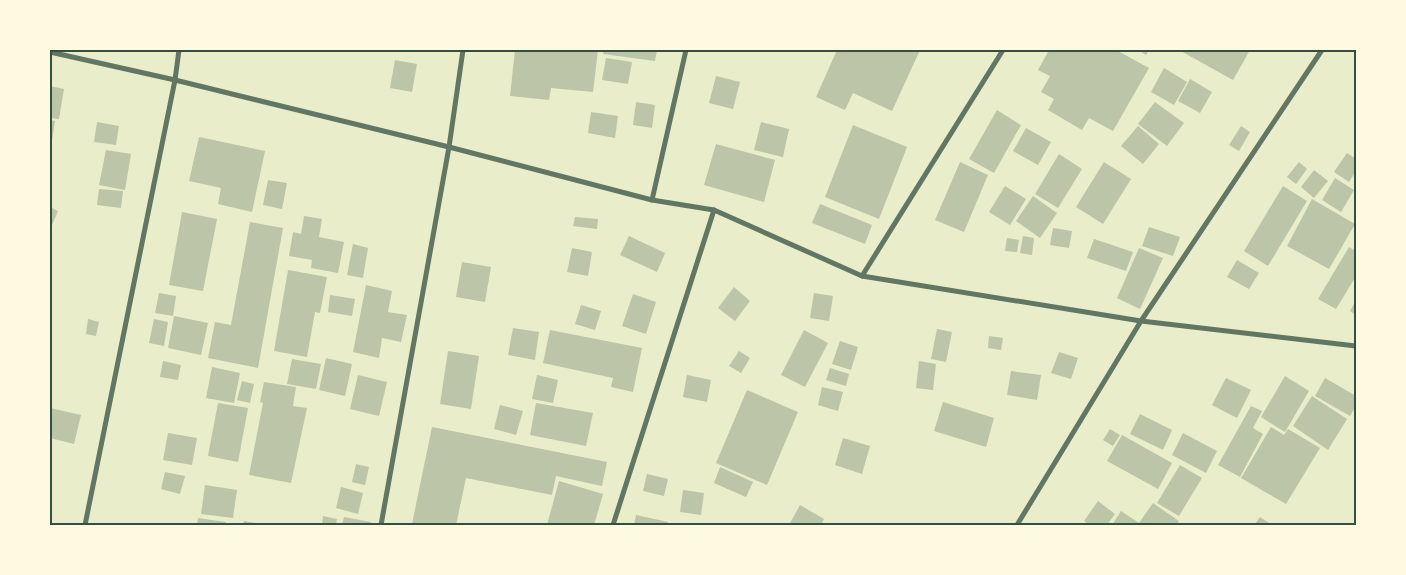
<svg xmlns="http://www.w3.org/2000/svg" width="1406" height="575" viewBox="0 0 1406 575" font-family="Helvetica,sans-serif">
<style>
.building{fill:#bcc5a7}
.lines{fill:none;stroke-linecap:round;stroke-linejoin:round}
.minor{stroke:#617663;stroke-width:5}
.neatline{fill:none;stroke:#344e41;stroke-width:2}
</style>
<rect width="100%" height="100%" fill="#e9edc9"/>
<!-- building -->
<g class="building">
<polygon points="515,50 598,50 593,92 551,88 549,100 510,96"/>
<polygon points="604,50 657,50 655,61 603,54"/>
<polygon points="837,50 920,50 892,111 853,93 845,110 816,97"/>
<polygon points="1049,50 1116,50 1149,68 1113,131 1089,118 1082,130 1048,110 1054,99 1041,92 1050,76 1038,70"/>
<polygon points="1138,50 1149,50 1146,55"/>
<polygon points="1179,50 1250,50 1233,80"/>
<polygon points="606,58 632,62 628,84 602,80"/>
<polygon points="395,60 417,64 412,92 390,88"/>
<polygon points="1164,68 1187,82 1174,105 1151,92"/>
<polygon points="716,76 740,82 733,109 709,103"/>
<polygon points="1190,79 1212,92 1200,113 1178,101"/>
<polygon points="50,86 64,89 59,119 50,118"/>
<polygon points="636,102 655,105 652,128 633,125"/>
<polygon points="1155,102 1184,123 1167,146 1138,124"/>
<polygon points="997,110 1021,125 994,173 969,159"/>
<polygon points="591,112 618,116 615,138 588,133"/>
<polygon points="50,120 55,121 52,140 50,139"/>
<polygon points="97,122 119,126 116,145 94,142"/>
<polygon points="761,122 789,129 783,157 754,150"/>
<polygon points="853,125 907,147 879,219 825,197"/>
<polygon points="1138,126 1159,144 1143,164 1121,146"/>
<polygon points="1241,126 1250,132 1239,151 1229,145"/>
<polygon points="1026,128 1051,142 1038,165 1013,151"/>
<polygon points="199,137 265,151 252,212 218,204 221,188 189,181"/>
<polygon points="716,144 775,160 764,202 704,185"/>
<polygon points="106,150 131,154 125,190 99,185"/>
<polygon points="1347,153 1356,159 1356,171 1349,182 1334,172"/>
<polygon points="1059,154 1082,169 1058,208 1035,194"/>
<polygon points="960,162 988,175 964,232 935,220"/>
<polygon points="1104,162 1131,179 1103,224 1076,207"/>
<polygon points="1299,162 1307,169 1296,184 1287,177"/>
<polygon points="1314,170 1328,181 1314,198 1301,187"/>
<polygon points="1335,178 1354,190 1341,212 1322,200"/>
<polygon points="268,180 287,183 282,209 263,205"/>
<polygon points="1005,186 1026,199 1010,225 989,212"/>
<polygon points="1283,186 1307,201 1268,266 1244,251"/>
<polygon points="99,189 123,191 121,208 97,205"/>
<polygon points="1033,196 1057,213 1040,238 1016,221"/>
<polygon points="1312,199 1355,224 1329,269 1287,246"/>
<polygon points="820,204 872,225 865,244 812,223"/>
<polygon points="50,207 58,211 50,230"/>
<polygon points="182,212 217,219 203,291 169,285"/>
<polygon points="304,216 322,219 319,237 344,242 338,273 311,268 312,260 289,256 293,232 301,234"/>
<polygon points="575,217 598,219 597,229 573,226"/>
<polygon points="250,222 283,228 258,368 208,358 215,322 231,325"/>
<polygon points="1149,227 1180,237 1173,256 1142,246"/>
<polygon points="1053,228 1072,231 1069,248 1050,245"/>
<polygon points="629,236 665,253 657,272 620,255"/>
<polygon points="1023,236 1034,238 1032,255 1020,253"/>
<polygon points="1007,238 1019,240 1017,252 1005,251"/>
<polygon points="1094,239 1133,252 1126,271 1087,258"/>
<polygon points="353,244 368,248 363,278 347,275"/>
<polygon points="1349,247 1356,251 1356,276 1336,309 1318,299"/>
<polygon points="572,248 592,252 588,276 567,272"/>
<polygon points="1139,248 1163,258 1140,309 1117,298"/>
<polygon points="1237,260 1259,273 1249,289 1227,277"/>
<polygon points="462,262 491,267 485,302 456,297"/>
<polygon points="288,270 327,277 320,313 315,312 307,357 274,351"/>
<polygon points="366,285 392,291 388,312 407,315 401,342 382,338 379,358 353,352"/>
<polygon points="734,287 750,301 735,321 718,308"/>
<polygon points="159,293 176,296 173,316 155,313"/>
<polygon points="814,293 833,296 829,321 810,318"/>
<polygon points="633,294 656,302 646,334 622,326"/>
<polygon points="330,295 355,299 352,316 328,312"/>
<polygon points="1356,300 1356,315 1350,311"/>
<polygon points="581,305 601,311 595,330 575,324"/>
<polygon points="174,316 208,323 201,355 168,348"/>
<polygon points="88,319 99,322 96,336 86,334"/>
<polygon points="154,319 168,322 164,346 149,343"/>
<polygon points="513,328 539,332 535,360 508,355"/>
<polygon points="937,329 952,332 946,362 931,359"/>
<polygon points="550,330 642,348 633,392 611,387 613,378 543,363"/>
<polygon points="804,330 828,343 805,387 781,375"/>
<polygon points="989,336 1003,338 1001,350 988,348"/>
<polygon points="840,341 858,347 851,370 832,364"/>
<polygon points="448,351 479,356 471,409 440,404"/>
<polygon points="739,351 750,358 741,373 729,366"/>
<polygon points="1059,352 1078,358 1071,379 1051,373"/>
<polygon points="326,358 352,364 345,396 319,390"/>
<polygon points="292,359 321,364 316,389 287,384"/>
<polygon points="163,361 181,365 178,380 160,377"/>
<polygon points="919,361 936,364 933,390 916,388"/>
<polygon points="212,367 240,373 234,403 206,398"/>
<polygon points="830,368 849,374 846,386 826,380"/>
<polygon points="1011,371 1041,375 1037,400 1007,395"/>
<polygon points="358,375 387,382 379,416 350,409"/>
<polygon points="537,375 558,380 553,403 532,399"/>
<polygon points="687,375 711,380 707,402 683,397"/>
<polygon points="1285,376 1309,391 1285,432 1261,417"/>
<polygon points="1226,378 1251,390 1237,418 1212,405"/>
<polygon points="1325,378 1356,396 1356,406 1350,416 1315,396"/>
<polygon points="242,381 254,384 250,403 237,400"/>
<polygon points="264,382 296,387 293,406 307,408 291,483 249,475 263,403 260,402"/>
<polygon points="822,387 843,392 838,411 818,405"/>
<polygon points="747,390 798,412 767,485 716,463"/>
<polygon points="1312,396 1347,419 1328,450 1293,426"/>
<polygon points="943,402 994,418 986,447 934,431"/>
<polygon points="218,403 248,408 238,462 208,456"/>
<polygon points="536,403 593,413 586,446 530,435"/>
<polygon points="500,405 523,411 516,435 494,429"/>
<polygon points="1251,406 1262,411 1253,428 1263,434 1240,477 1218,465"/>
<polygon points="50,408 81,415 74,444 50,438"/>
<polygon points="1140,414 1172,430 1163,450 1130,434"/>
<polygon points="432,427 607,462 602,486 556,476 552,495 466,478 456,525 412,524"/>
<polygon points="1271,427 1284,435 1288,429 1320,448 1286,504 1241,478"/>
<polygon points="1110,429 1120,435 1113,446 1103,440"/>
<polygon points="168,433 197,438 192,465 163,460"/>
<polygon points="1183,433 1217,451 1206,473 1172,455"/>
<polygon points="1122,435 1172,463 1158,489 1107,461"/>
<polygon points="843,438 870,446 862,474 835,465"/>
<polygon points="356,464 369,467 365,485 352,482"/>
<polygon points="1180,465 1202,478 1179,516 1157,503"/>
<polygon points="720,467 753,482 746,497 714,483"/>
<polygon points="165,472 185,476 180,494 161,489"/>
<polygon points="647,474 668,479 664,496 643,491"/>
<polygon points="559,481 603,494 594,525 547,525"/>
<polygon points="205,485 237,490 233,518 201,514"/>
<polygon points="341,487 363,493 358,514 336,508"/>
<polygon points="683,490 704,493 701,515 680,512"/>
<polygon points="1098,501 1115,514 1107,525 1090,525 1084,521"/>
<polygon points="1153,503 1179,521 1176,525 1112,525 1121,511 1139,523"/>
<polygon points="800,505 824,519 821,525 789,525"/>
<polygon points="636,515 668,522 667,525 634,525"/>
<polygon points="323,516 337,519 336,525 322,525"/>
<polygon points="344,517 371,522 370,525 342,525"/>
<polygon points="1260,517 1272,525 1254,525"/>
<polygon points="198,518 226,522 225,525 197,525"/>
<polygon points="244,521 262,524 262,525 243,525"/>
</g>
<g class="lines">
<!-- minor -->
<g class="minor">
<polyline points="50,52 175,80 449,147 652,200 714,210 862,276 1141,321 1356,346"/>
<polyline points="652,200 686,50"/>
<polyline points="862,276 1003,50"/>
<polyline points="85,525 175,80 179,50"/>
<polyline points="381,525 449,147 463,50"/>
<polyline points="613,525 714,210"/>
<polyline points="1017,525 1141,321 1322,50"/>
</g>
</g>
<!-- border -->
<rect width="1406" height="575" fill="none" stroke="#fefae0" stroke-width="102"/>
<rect x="51" y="51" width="1304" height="473" class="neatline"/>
</svg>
